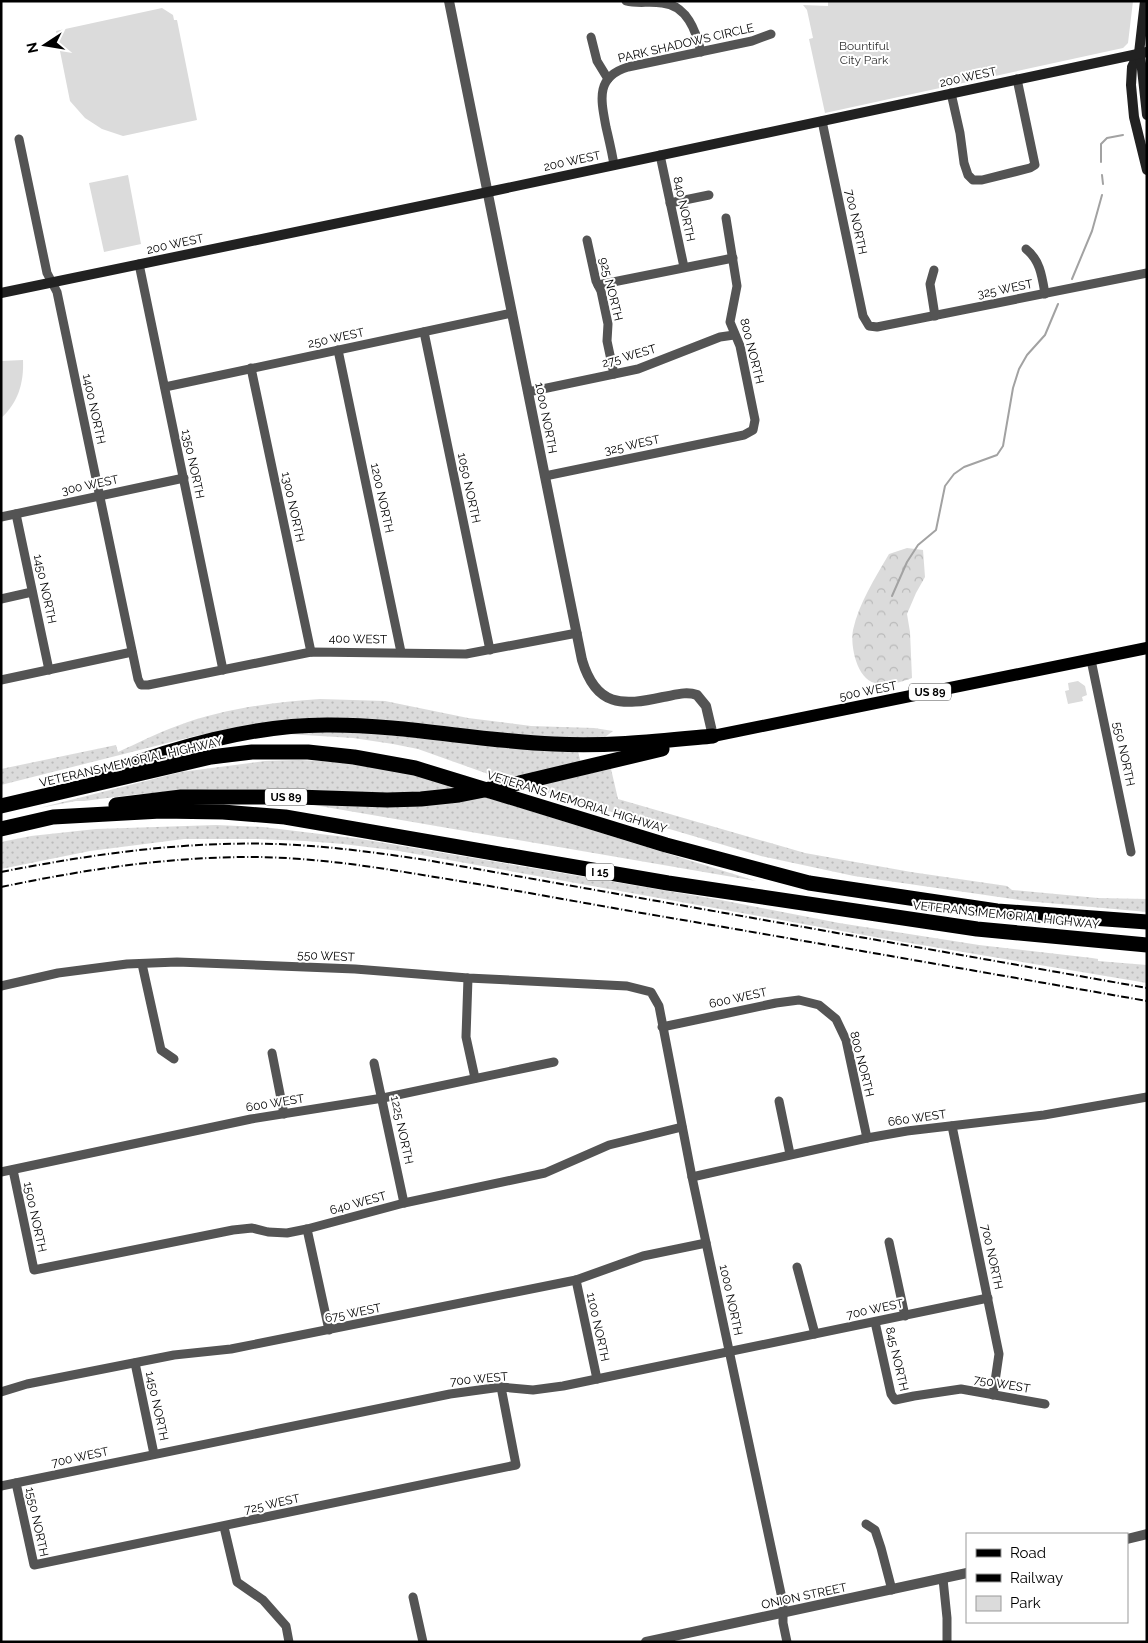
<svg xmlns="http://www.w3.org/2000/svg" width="1148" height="1643" viewBox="0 0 1148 1643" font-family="Raleway,sans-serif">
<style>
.grass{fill:url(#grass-dots)}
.forest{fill:url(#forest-crowns)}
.park{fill:#dbdbdb}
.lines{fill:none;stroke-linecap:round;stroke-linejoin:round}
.stream{stroke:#a2a2a2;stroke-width:2}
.minor{stroke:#545454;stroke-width:9}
.tertiary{stroke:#545454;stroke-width:10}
.secondary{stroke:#212121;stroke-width:10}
.primary{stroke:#000;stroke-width:12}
.motorway{stroke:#000;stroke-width:15}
.rail{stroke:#000;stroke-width:2;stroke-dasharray:8 2.5 1 2.5;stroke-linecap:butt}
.labels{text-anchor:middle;stroke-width:4;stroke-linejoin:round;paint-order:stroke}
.shield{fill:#fff;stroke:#4c4c4c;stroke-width:1}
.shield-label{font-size:11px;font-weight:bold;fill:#000}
.street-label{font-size:12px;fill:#000;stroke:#fff}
.park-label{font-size:12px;fill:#323232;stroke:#fff}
</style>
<defs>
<pattern id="grass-dots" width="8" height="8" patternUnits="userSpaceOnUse" patternTransform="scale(1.25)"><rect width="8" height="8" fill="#dbdbdb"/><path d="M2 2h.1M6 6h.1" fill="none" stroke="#bababa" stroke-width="1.8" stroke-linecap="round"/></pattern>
<pattern id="forest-crowns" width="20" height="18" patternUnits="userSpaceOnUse" patternTransform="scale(1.25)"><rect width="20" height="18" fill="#dbdbdb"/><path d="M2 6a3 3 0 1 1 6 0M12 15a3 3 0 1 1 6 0" fill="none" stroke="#bababa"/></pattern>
</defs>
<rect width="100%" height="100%" fill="#fff"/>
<!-- grass -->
<g class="grass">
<path d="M320 699 385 701 468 718 531 726 594 728 613 731 605 737 573 739 294 722 292 719 195 736 1 785V769L116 745 118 752C138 743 157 733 177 726 222 709 273 702 320 699Z"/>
<polygon points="326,732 354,732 578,751 581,764 505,780 418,749 393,744 353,738 287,734"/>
<polygon points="299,760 341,762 407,773 460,789 400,794 289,789 214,789 139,794 84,801 76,801 39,808 181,772 265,761"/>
<polygon points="611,769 618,799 805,853 911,872 1007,886 1012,890 1098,898 1147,899 1147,912 1026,901 854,876 761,856 527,787"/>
<polygon points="482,796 756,881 314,805"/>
<polygon points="216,825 263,827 361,839 721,900 839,923 979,945 1092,958 1098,959 1098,961 1147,965 1147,983 886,939 399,851 343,844 305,841 257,839 184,839 90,851 1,869 1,842 31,836 96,829"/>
</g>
<!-- forest -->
<path class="forest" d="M907 548 923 550 925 577 916 593 907 614 910 632 912 678C901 682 888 687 875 683 857 679 850 646 853 630 859 603 875 578 889 554Z"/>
<!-- park -->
<g class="park">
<polygon points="828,1 1133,1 1128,43 1123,48 825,113 809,39 813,38 807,10 803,5 828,6"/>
<polygon points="162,8 173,15 174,20 177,20 197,120 123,136 102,129 85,118 70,101 56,31"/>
<polygon points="128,175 141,244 104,252 89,183"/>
<path d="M23 360C24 383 18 403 1 418V361Z"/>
<polygon points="1078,681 1085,686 1087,695 1082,697 1083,701 1068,704 1065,691 1069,690 1068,683"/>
</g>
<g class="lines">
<!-- stream -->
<g class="stream">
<polyline points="1101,162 1101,144 1107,138 1123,135"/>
<polyline points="1102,175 1103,184"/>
<polyline points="1072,279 1092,231 1102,195"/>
<polyline points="892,596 907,562 918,545 936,530 945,486 954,474 964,467 997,455 1003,446 1013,388 1019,369 1027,355 1045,335 1058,304"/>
</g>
<!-- minor -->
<g class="minor">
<path d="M626 1C638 4 649 1 662 3 687 5 696 31 701 52"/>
<polyline points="591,37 597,61 608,79"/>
<polyline points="951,93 960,133 964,163 968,175 973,180 982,180 1030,168 1035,165 1017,79"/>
<polyline points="822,121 863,316 869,326 877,327 1147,273"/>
<polyline points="19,139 47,273 57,292 138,679 141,685 148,685 311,652 466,654 577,633"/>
<polyline points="660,155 684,267"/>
<path d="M614 165C612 152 609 140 606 127 601 100 595 77 628 67L752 41 771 34"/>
<polyline points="670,203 709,195"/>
<polyline points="587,240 596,281 601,291 608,324 607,341 614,374"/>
<path d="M1026 249C1040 260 1042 276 1045 294"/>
<polyline points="139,264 223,670"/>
<polyline points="934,270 930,284 935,316"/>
<polyline points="598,285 733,258"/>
<polyline points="424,332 490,650"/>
<polyline points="338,350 401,652"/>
<polyline points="251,368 311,652"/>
<polyline points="165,387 512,313"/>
<polyline points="528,392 638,369 720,337 734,335"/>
<polyline points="545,476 744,435 753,430 755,420 740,346 730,322 737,286 726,218"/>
<polyline points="16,514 49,670"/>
<polyline points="1,517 184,478"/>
<polyline points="1,599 32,592"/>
<polyline points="1091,660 1131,852"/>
<polyline points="1,680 132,652"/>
<polyline points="142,964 161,1050 174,1059"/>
<polyline points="468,978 466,1037 475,1078"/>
<polyline points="1,986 58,973 127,964 177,962 355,969 468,978 627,986 651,992 659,1006 692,1177 783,1603 783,1623 787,1642"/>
<polyline points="662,1027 776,1003 799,1000 819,1005 836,1019 846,1040 867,1138"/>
<polyline points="272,1053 284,1114"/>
<polyline points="374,1063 404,1203"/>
<polyline points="779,1101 790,1154"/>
<polyline points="952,1126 999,1354 993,1395"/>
<polyline points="13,1170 34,1270 233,1230 252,1228 268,1232 287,1233 307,1229 404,1203 545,1173 609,1145 682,1127"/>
<polyline points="1,1172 251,1119 383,1098 554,1062"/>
<polyline points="692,1177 867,1138 907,1131 1044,1115 1147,1097"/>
<polyline points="307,1229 329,1330"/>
<polyline points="889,1242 905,1316"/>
<polyline points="797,1267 815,1334"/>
<polyline points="576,1280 597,1379"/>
<polyline points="875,1322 891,1394 895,1400 914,1396 961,1389 1045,1404"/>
<polyline points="135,1363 154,1454"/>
<polyline points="1,1392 27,1384 174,1355 231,1349 576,1280 643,1256 706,1243"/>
<polyline points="16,1483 34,1565 516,1465 501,1387"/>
<polyline points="1,1486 450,1394 501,1387 533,1390 563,1386 988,1298"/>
<polyline points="866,1524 875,1530 881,1548 892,1590"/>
<polyline points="224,1527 237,1582 263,1600 286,1626 289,1642"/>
<polyline points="943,1579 947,1618 947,1642"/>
<polyline points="413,1597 423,1642"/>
</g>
<!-- tertiary -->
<g class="tertiary">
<path d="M449 1 582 660C596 707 622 706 663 697 675 695 686 691 697 695L706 706 713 736"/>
<polyline points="1127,1539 1147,1534"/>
<polyline points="646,1642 967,1573"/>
</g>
<!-- secondary -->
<g class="secondary">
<polyline points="1145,1 1139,53 1132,67 1131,85 1134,117 1147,170"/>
<polyline points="1139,53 1142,69 1147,115"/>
<polyline points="1,293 488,192 1147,52"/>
</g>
<!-- primary -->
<polyline class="primary" points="713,736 1147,648"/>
<!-- motorway -->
<g class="motorway">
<path d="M102 775C173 748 253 724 331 725 405 725 479 741 554 744 607 747 660 741 713 736"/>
<polyline points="116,805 181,797 297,797 387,800 421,799 459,795 519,783 662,749"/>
<polyline points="1,806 211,757 252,752 308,752 354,757 415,768 666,845 809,883 997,911 1147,922"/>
<polyline points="1,829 53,817 161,811 223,812 285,817 668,883 977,929 1147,945"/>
</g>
<!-- rail -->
<g class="rail">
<path d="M1 872C93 854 184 841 277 844 329 846 381 853 432 861L1147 988"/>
<path d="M1 887C83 870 165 857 250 857 310 857 369 866 429 876 498 887 567 900 636 912 806 941 976 971 1147 1001"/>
</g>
</g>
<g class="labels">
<!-- shield labels -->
<g class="shield">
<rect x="909" y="683.5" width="42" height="17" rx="4"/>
<rect x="265" y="788.5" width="42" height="17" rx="4"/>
<rect x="586" y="863.5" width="28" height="17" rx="4"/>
</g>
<g class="shield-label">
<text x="930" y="696">US 89</text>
<text x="286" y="801">US 89</text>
<text x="600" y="876">I 15</text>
</g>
<!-- street labels -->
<g class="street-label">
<text transform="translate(686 43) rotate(-13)" y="4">PARK SHADOWS CIRCLE</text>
<text transform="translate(968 77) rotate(-12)" y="4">200 WEST</text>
<text transform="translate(572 161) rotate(-12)" y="4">200 WEST</text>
<text transform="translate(684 209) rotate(78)" y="4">840 NORTH</text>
<text transform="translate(856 222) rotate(78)" y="4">700 NORTH</text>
<text transform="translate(175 244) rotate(-12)" y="4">200 WEST</text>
<text transform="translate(611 289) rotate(76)" y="4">925 NORTH</text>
<text transform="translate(1005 289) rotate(-11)" y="4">325 WEST</text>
<text transform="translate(336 338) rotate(-12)" y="4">250 WEST</text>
<text transform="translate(752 351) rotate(76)" y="4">800 NORTH</text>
<text transform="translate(629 356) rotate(-16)" y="4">275 WEST</text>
<text transform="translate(94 409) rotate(78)" y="4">1400 NORTH</text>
<text transform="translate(546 418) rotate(79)" y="4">1000 NORTH</text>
<text transform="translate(632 445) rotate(-12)" y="4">325 WEST</text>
<text transform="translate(193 464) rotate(78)" y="4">1350 NORTH</text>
<text transform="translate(90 485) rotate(-12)" y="4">300 WEST</text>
<text transform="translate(469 488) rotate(78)" y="4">1050 NORTH</text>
<text transform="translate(382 498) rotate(78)" y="4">1200 NORTH</text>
<text transform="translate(293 507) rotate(78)" y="4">1300 NORTH</text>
<text transform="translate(45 589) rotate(78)" y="4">1450 NORTH</text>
<text transform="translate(358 639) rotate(1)" y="4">400 WEST</text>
<text transform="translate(868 691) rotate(-11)" y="4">500 WEST</text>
<text transform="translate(1124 754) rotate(78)" y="4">550 NORTH</text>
<text transform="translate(131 762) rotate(-13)" y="4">VETERANS MEMORIAL HIGHWAY</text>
<text transform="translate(577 802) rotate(17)" y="4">VETERANS MEMORIAL HIGHWAY</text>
<text transform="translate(1006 915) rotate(6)" y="4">VETERANS MEMORIAL HIGHWAY</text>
<text transform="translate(326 956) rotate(3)" y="4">550 WEST</text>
<text transform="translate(738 998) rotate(-12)" y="4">600 WEST</text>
<text transform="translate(862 1064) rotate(76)" y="4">800 NORTH</text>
<text transform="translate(275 1103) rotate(-9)" y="4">600 WEST</text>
<text transform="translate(917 1118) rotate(-8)" y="4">660 WEST</text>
<text transform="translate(402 1130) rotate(78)" y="4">1225 NORTH</text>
<text transform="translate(358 1203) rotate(-15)" y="4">640 WEST</text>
<text transform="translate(35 1217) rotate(78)" y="4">1500 NORTH</text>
<text transform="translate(992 1257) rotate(78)" y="4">700 NORTH</text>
<text transform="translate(731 1300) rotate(78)" y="4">1000 NORTH</text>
<text transform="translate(875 1309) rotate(-12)" y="4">700 WEST</text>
<text transform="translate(353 1313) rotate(-11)" y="4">675 WEST</text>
<text transform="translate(598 1327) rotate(78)" y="4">1100 NORTH</text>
<text transform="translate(897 1359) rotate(77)" y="4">845 NORTH</text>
<text transform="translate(479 1379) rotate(-5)" y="4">700 WEST</text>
<text transform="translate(1002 1384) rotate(10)" y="4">750 WEST</text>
<text transform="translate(157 1406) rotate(78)" y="4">1450 NORTH</text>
<text transform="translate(80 1457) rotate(-12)" y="4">700 WEST</text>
<text transform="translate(272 1504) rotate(-12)" y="4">725 WEST</text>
<text transform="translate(37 1522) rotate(78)" y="4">1550 NORTH</text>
<text transform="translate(804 1596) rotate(-12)" y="4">ONION STREET</text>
</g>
<!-- park labels -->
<g class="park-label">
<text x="864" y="50">Bountiful<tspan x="864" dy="14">City Park</tspan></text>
</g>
</g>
<!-- border -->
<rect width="1148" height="1643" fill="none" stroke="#000000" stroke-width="5"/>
<!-- legend -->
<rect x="966" y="1533" width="162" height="90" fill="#ffffff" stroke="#999999"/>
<rect x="976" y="1549" width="25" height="8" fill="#000000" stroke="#999999"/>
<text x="1010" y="1558" font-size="15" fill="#000000">Road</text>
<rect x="976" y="1574" width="25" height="8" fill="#000000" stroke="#999999"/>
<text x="1010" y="1583" font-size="15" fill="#000000">Railway</text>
<rect x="976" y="1596" width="25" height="15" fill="#dbdbdb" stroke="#999999"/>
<text x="1010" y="1608" font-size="15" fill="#000000">Park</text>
<!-- north arrow -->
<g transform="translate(45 45) rotate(258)" stroke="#ffffff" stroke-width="4" paint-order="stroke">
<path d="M0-4L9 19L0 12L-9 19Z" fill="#000000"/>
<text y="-8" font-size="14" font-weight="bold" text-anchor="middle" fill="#000000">N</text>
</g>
</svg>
